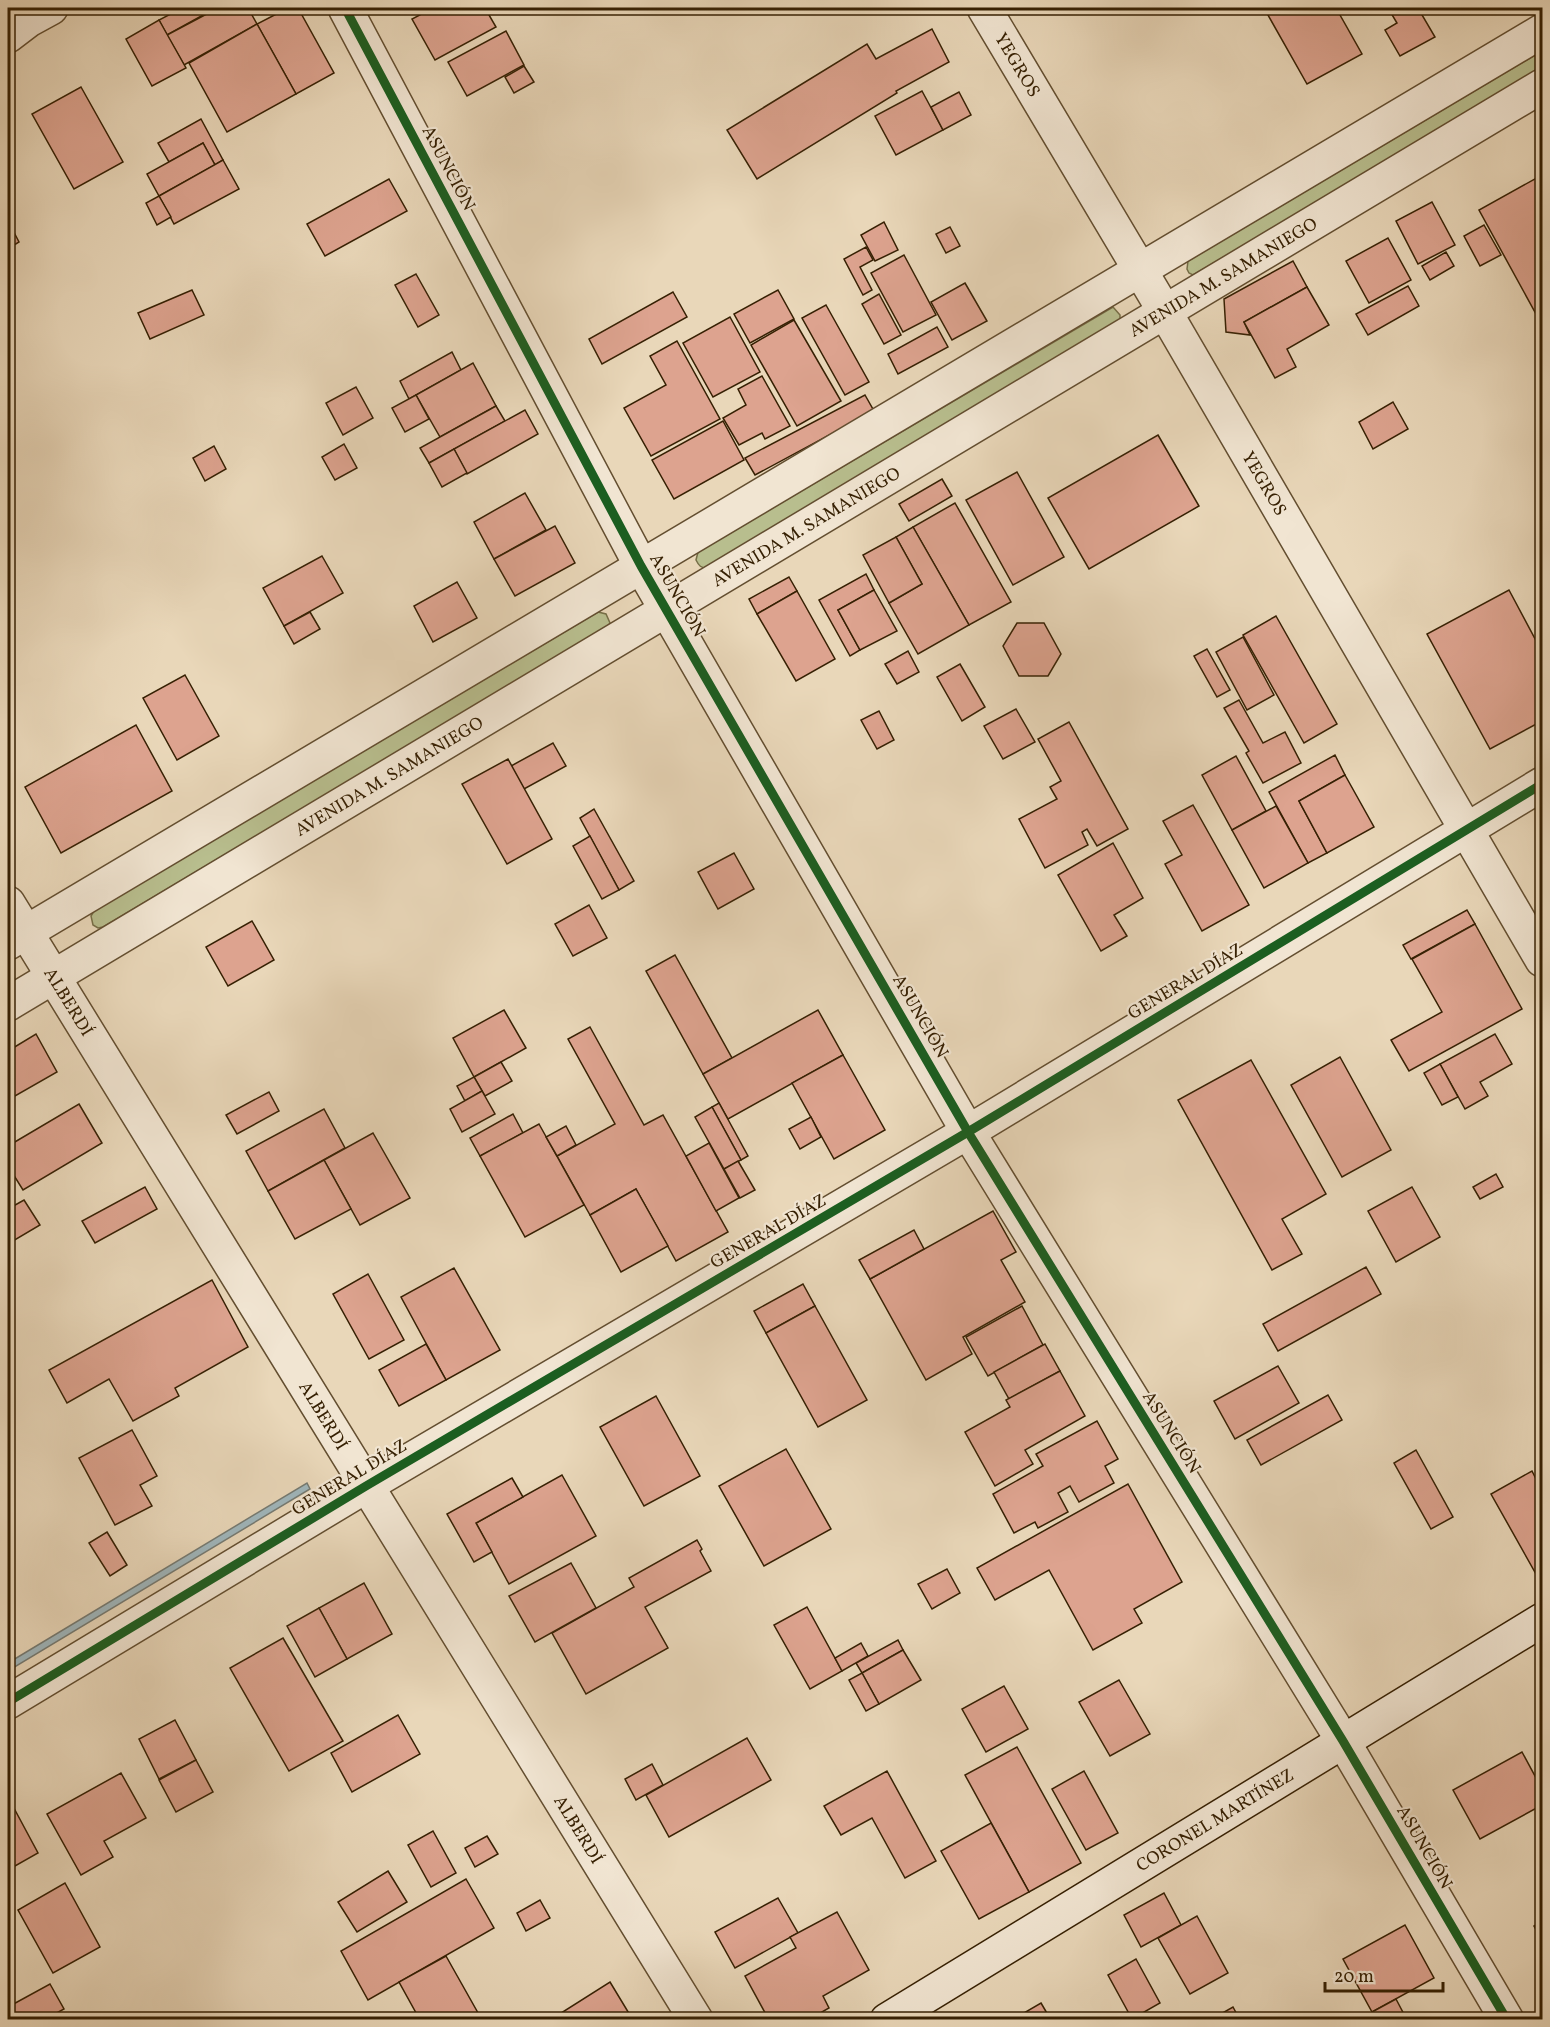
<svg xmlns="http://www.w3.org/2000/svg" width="1550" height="2027" viewBox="0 0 1550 2027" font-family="Vollkorn,serif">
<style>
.green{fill:#b8be8e;stroke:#776f48;stroke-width:1.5}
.water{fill:#9fb6bc;stroke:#757a72;stroke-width:1.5}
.building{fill:#dda38f;stroke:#362003;stroke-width:1.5}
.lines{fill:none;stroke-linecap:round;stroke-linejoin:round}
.street-casing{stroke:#634e30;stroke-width:36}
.secondary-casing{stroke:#362003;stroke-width:36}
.street{stroke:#f1e5d2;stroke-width:33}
.secondary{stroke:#f1e5d2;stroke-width:33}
.cycleway-casing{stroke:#f1e5d2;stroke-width:13}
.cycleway{stroke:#1b5e20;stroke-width:9}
.labels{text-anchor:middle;stroke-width:4.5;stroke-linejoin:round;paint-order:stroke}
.street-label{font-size:18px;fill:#362003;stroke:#f1e5d2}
</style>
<rect width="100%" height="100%" fill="#e9d7b9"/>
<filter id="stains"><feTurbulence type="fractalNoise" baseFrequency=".00333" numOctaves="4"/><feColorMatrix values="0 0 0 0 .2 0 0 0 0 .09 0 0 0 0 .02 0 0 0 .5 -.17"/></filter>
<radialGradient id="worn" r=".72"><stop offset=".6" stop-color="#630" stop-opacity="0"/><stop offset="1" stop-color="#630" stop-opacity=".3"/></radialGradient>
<!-- green -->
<g class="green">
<polygon points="1542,51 1542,70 1193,275 1189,273 1187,269 1188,261"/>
<path d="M1113 307 1120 315V320L707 568C701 568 699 566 696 560L698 552Z"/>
<polygon points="598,612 606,614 610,623 607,628 103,927 98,928 93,925 91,916 94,911"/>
</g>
<!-- water -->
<polygon class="water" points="307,1483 310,1489 8,1671 8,1663"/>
<!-- building -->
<g class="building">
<polygon points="182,8 201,8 205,14 167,35 159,20"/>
<polygon points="218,8 248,8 257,24 184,65 167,35"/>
<polygon points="288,8 298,8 334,73 296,94 257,24"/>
<polygon points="433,8 485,8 496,27 435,60 412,19"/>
<polygon points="1264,8 1336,8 1362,54 1307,84"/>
<polygon points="1388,8 1418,8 1435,37 1400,56 1385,30 1397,23"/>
<polygon points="159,20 186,68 152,86 126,39"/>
<polygon points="257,24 296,94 227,132 189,63"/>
<polygon points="932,29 949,62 896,91 897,93 757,179 727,130 867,44 876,59"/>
<polygon points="506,31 524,65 467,96 448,62"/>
<polygon points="524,66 534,82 514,93 505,77"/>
<polygon points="81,87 123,162 74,189 32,114"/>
<polygon points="922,91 943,130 896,155 875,116"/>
<polygon points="959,92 971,115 943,130 931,107"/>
<polygon points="201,119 223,160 215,165 203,143 169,162 158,143"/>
<polygon points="203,143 215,165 159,196 147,174"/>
<polygon points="223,160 239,189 174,224 159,196"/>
<polygon points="1542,175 1542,325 1479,210"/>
<polygon points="389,179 407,211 325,256 307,224"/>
<polygon points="159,196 171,217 157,225 146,203"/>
<polygon points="1432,202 1455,245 1418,264 1396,221"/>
<polygon points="8,221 19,242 8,249"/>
<polygon points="884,222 898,250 875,261 861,235"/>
<polygon points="1484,225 1501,255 1480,266 1464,236"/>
<polygon points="950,227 960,246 946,253 936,234"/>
<polygon points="1388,238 1411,280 1369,303 1346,261"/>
<polygon points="866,247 873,260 860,267 872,290 863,295 844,259"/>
<polygon points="1446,252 1454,266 1430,280 1422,266"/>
<polygon points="904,255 936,315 903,332 871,273"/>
<polygon points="1293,261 1307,287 1244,322 1250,335 1226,332 1224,299"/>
<polygon points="416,274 439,315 418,327 395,285"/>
<polygon points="965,283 987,321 952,340 931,302"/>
<polygon points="1408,286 1419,306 1368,335 1356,314"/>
<polygon points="1307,287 1329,325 1287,349 1296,367 1275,378 1244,322"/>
<polygon points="192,290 204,315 150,339 138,313"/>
<polygon points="778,290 794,319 750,343 734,314"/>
<polygon points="673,292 687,317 602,364 589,339"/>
<polygon points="879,294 901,335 884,344 862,304"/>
<polygon points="826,305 869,382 845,395 802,318"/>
<polygon points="730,317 760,372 713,397 683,343"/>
<polygon points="794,320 841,401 797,426 751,345"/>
<polygon points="937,327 948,347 898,374 888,354"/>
<polygon points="677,341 720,419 651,456 624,408 666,385 650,356"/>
<polygon points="452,352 461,370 409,399 400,381"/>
<polygon points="473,363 496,406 440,437 416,395"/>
<polygon points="762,376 790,426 765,439 762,433 739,445 723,418 746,405 738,389"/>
<polygon points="356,387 373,418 343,435 326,403"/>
<polygon points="416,395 429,419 405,432 392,408"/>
<polygon points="865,395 874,411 755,475 745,458"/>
<polygon points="1393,402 1408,429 1373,449 1359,422"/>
<polygon points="496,406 505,421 429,463 420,448"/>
<polygon points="525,410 538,434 467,474 454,449"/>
<polygon points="723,421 744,460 674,499 652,460"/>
<polygon points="1158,435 1199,506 1089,569 1048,498"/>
<polygon points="344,444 357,468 335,480 322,457"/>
<polygon points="214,446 226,469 205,481 193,458"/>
<polygon points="454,449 467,473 442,487 429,463"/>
<polygon points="1017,472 1064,557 1013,585 966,500"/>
<polygon points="942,479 952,496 909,521 899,504"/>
<polygon points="525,493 546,530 494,559 474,522"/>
<polygon points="955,503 1011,602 969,625 913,527"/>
<polygon points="555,526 575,563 515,596 494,559"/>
<polygon points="913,527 969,625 918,654 889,603 922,584 896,537"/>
<polygon points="896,537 922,584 889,603 863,555"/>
<polygon points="322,556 343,593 284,626 263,588"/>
<polygon points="866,574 874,590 838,610 860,650 850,656 819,600"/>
<polygon points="789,577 797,591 757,614 749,599"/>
<polygon points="457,582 477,618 433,642 414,606"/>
<polygon points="874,590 897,631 860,650 838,610"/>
<polygon points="1509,590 1542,652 1542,721 1490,749 1427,634"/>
<polygon points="797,591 835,659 796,681 757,614"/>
<polygon points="310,612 320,629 294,644 284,626"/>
<polygon points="1276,616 1337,724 1304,743 1243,635"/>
<polygon points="1017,623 1044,623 1061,654 1048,676 1019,676 1003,646"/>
<polygon points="1243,637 1274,695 1247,710 1216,652"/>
<polygon points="1207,649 1230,690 1217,697 1194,656"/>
<polygon points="908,651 919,672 897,684 885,664"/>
<polygon points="960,664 985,707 962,721 937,677"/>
<polygon points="185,675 219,736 177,760 143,698"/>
<polygon points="1239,700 1263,743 1285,732 1301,763 1263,783 1246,753 1249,751 1224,708"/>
<polygon points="1016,709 1035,742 1003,759 984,726"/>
<polygon points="879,711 894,740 877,749 861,720"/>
<polygon points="1069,722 1128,829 1097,846 1087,829 1082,832 1088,845 1045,868 1019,819 1057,799 1050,787 1061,781 1038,739"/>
<polygon points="136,725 172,791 61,853 25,787"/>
<polygon points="553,743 566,766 524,789 511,766"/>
<polygon points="1335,755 1345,775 1299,801 1327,853 1308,863 1269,792"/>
<polygon points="1236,756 1266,811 1232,830 1202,775"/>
<polygon points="508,759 552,839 507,864 462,784"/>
<polygon points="1345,775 1374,827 1327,853 1299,801"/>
<polygon points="1193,805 1249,905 1202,931 1165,864 1182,855 1163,821"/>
<polygon points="1276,806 1308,863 1264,888 1232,830"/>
<polygon points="594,809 634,881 619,890 580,818"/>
<polygon points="590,836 619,890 602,899 573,846"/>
<polygon points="1113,843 1143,898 1114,915 1127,936 1101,951 1058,875"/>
<polygon points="734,853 754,889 718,909 698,872"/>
<polygon points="589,905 607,938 573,956 555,924"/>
<polygon points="1467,910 1475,924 1411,959 1403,945"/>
<polygon points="252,921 274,960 228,986 206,947"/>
<polygon points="1475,924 1522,1009 1409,1071 1391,1040 1442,1012 1412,959"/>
<polygon points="675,955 732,1058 703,1074 646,971"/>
<polygon points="504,1010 526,1048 474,1077 453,1038"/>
<polygon points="818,1010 843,1055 728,1119 703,1074"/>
<polygon points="590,1027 644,1125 663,1115 728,1232 676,1261 636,1189 590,1215 557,1156 615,1124 568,1039"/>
<polygon points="36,1034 57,1072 8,1100 8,1051"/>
<polygon points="1495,1034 1512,1064 1480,1082 1488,1096 1465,1109 1440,1064"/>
<polygon points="843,1055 885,1130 834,1159 792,1083"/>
<polygon points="1340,1057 1391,1150 1342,1177 1291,1085"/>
<polygon points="1251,1060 1326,1194 1282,1219 1302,1254 1272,1270 1178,1100"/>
<polygon points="501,1062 512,1081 485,1096 474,1077"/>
<polygon points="1440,1064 1458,1097 1442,1105 1424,1073"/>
<polygon points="474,1077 482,1091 465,1101 457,1086"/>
<polygon points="482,1091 495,1114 462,1132 450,1109"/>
<polygon points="269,1092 279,1111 237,1134 226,1115"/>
<polygon points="719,1103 748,1156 741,1160 712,1107"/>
<polygon points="79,1104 102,1143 23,1190 8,1166 8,1146"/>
<polygon points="712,1107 741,1160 724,1169 695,1117"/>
<polygon points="324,1109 345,1148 268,1191 246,1151"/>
<polygon points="513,1114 523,1133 480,1156 470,1138"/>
<polygon points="811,1117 821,1137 800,1149 789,1129"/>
<polygon points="539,1124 584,1205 525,1237 480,1156"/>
<polygon points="566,1126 576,1145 557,1156 546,1137"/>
<polygon points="373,1133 410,1198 360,1225 324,1160"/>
<polygon points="709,1143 739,1198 716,1211 686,1156"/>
<polygon points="324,1160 351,1209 295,1239 268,1191"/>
<polygon points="738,1161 755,1190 740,1198 724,1169"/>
<polygon points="1496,1174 1503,1187 1480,1199 1473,1187"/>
<polygon points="145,1187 157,1209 95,1243 82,1221"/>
<polygon points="1412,1187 1440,1237 1396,1262 1368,1211"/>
<polygon points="636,1189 668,1246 621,1272 590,1215"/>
<polygon points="24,1200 40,1225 13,1241 8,1231 8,1209"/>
<polygon points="993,1211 1016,1252 1001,1260 1025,1302 963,1337 972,1354 926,1380 870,1279"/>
<polygon points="914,1230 924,1249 870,1279 859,1260"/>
<polygon points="1366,1267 1381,1294 1278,1351 1263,1324"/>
<polygon points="454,1268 500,1350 446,1380 401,1297"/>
<polygon points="368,1274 404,1340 369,1359 333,1294"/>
<polygon points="212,1280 248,1347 175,1388 179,1396 133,1421 109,1379 67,1403 49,1370"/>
<polygon points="803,1284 815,1306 766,1333 754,1311"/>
<polygon points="815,1306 867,1400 818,1427 766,1333"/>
<polygon points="1022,1306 1043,1345 988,1376 966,1337"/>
<polygon points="426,1344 446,1380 399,1406 379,1370"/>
<polygon points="1045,1344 1060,1371 1009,1399 994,1372"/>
<polygon points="1278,1366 1299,1403 1235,1439 1214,1401"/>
<polygon points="1060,1371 1085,1416 1025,1450 1033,1464 995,1486 965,1432 1010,1407 1006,1400"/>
<polygon points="1328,1395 1342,1420 1261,1465 1247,1440"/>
<polygon points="656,1396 700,1476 644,1506 600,1427"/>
<polygon points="1097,1421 1118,1459 1105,1466 1114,1483 1079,1502 1070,1486 1058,1493 1068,1512 1038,1528 1035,1522 1014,1533 993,1494 1043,1466 1036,1454"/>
<polygon points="132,1430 157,1476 140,1485 152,1506 115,1525 79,1458"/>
<polygon points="786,1449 831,1529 764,1566 719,1486"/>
<polygon points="1416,1450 1453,1517 1431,1529 1394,1463"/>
<polygon points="1532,1471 1542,1491 1542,1571 1536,1574 1491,1494"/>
<polygon points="562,1475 596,1536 509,1584 476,1523"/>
<polygon points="512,1478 523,1497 476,1523 492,1552 474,1562 447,1514"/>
<polygon points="1128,1484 1182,1582 1134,1609 1142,1623 1093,1650 1049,1570 995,1600 977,1568"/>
<polygon points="107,1532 127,1565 110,1576 89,1543"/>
<polygon points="697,1540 702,1549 700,1551 711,1571 645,1607 668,1648 586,1694 552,1633 634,1587 629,1578"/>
<polygon points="571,1563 596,1608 535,1642 509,1596"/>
<polygon points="947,1569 960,1593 932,1609 918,1584"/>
<polygon points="364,1583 392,1634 347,1659 319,1608"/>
<polygon points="807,1607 842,1671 810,1689 774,1625"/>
<polygon points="319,1608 347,1659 315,1677 287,1626"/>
<polygon points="283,1638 343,1741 289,1771 230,1668"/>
<polygon points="898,1640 903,1650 862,1673 856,1663"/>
<polygon points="861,1643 868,1656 842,1671 835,1658"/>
<polygon points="903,1650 921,1680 879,1704 862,1673"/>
<polygon points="862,1673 879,1704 866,1711 849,1680"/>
<polygon points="1119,1680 1150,1734 1110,1756 1079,1702"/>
<polygon points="1004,1686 1028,1729 986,1752 962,1709"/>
<polygon points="398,1715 420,1754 352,1792 331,1753"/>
<polygon points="175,1720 196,1760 159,1779 139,1739"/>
<polygon points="747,1738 771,1780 669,1837 646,1795"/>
<polygon points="1017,1747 1081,1863 1029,1892 965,1775"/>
<polygon points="1522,1752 1542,1789 1542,1805 1480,1839 1453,1790"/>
<polygon points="196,1760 213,1792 176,1812 159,1780"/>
<polygon points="652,1764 663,1785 636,1800 625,1779"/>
<polygon points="887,1771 936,1861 905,1878 872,1818 841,1835 824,1806"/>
<polygon points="1084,1771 1118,1833 1086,1850 1052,1789"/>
<polygon points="121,1773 146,1818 104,1841 113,1857 81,1875 47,1814"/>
<polygon points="8,1797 38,1853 8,1870"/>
<polygon points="991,1823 1029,1892 979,1919 941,1851"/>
<polygon points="433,1831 456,1873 431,1887 408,1845"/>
<polygon points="487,1836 498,1854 475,1867 465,1848"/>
<polygon points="388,1871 407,1902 357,1932 338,1902"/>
<polygon points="466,1879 494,1928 368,2000 341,1951"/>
<polygon points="65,1883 100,1947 53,1973 18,1910"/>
<polygon points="1164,1893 1181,1925 1141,1947 1124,1915"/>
<polygon points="778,1898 798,1933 735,1968 715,1932"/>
<polygon points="540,1900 550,1918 526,1931 517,1913"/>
<polygon points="837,1912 869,1970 823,1996 829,2008 808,2020 769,2020 745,1976 796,1948 790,1937"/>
<polygon points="1197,1916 1228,1973 1190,1994 1158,1938"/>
<polygon points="1542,1921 1542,1941 1534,1926"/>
<polygon points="1405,1925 1434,1978 1372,2012 1343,1959"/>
<polygon points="446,1956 482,2020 420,2020 399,1982"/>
<polygon points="1136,1959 1160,2003 1132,2019 1108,1975"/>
<polygon points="610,1982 633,2020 550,2020"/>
<polygon points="50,1984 64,2009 44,2020 8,2020 8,2007"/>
<polygon points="1396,1999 1407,2020 1377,2020 1372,2012"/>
<polygon points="1041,2003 1051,2020 1012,2020"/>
<polygon points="1233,2007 1240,2020 1210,2020"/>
</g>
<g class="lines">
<!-- street casing -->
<g class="street-casing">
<g id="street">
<polyline points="345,8 641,566 968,1132 1343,1741 1507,2020"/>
<path id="s1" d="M984 8 1165 312 1542 960"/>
<polyline points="8,36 29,20 51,8"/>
<path id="s2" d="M8 903 696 2020"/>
<polyline points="8,943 1542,31"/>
<path id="s3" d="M8 1004 1542 86"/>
<polyline points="8,1702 366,1486 968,1132 1542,784"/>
</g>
</g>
<!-- secondary casing -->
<g class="secondary-casing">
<g id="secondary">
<path id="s4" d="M887 2020 1542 1620"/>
</g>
</g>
<!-- street -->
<use href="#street" class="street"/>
<!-- secondary -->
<use href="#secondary" class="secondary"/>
<!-- cycleway casing -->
<g class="cycleway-casing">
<g id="cycleway">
<polyline points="345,8 641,566 968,1132 1343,1741 1507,2020"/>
<polyline points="8,1702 366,1486 968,1132 1542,784"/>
</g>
</g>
<!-- cycleway -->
<use href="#cycleway" class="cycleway"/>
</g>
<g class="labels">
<!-- street labels -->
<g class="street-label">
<text dy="6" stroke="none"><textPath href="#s1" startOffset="66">YEGROS</textPath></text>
<text transform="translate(449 168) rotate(62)" y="6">ASUNCIÓN</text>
<text dy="6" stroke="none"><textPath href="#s3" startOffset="1416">AVENIDA M. SAMANIEGO</textPath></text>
<text dy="6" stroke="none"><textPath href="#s1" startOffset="552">YEGROS</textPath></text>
<text dy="6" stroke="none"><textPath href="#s3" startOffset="930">AVENIDA M. SAMANIEGO</textPath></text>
<text transform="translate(678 595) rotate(60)" y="6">ASUNCIÓN</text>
<text dy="6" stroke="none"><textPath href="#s3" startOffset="444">AVENIDA M. SAMANIEGO</textPath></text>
<text transform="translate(1185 981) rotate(-31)" y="6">GENERAL DÍAZ</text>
<text dy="6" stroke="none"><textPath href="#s2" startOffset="116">ALBERDÍ</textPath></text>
<text transform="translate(921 1016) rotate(60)" y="6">ASUNCIÓN</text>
<text transform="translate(768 1231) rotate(-30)" y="6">GENERAL DÍAZ</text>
<text dy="6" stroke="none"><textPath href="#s2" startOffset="602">ALBERDÍ</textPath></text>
<text transform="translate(1172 1432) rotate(58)" y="6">ASUNCIÓN</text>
<text transform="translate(349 1477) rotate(-31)" y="6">GENERAL DÍAZ</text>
<text dy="6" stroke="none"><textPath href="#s4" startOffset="384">CORONEL MARTÍNEZ</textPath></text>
<text dy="6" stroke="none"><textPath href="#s2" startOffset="1088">ALBERDÍ</textPath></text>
<text transform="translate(1425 1847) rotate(60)" y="6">ASUNCIÓN</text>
</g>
</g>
<!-- margin -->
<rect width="1550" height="2027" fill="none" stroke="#e9d7b9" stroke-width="30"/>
<rect x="9" y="9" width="1532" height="2009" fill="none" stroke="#362003" stroke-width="3"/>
<rect x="15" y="15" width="1520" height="1997" fill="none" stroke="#362003" stroke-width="1.5"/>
<!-- scale -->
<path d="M1325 1982v9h118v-9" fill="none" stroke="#362003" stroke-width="3"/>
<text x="1334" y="1982" font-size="18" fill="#362003" stroke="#f1e5d2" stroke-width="4.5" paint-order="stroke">20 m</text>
<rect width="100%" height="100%" filter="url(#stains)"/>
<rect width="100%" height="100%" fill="url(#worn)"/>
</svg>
